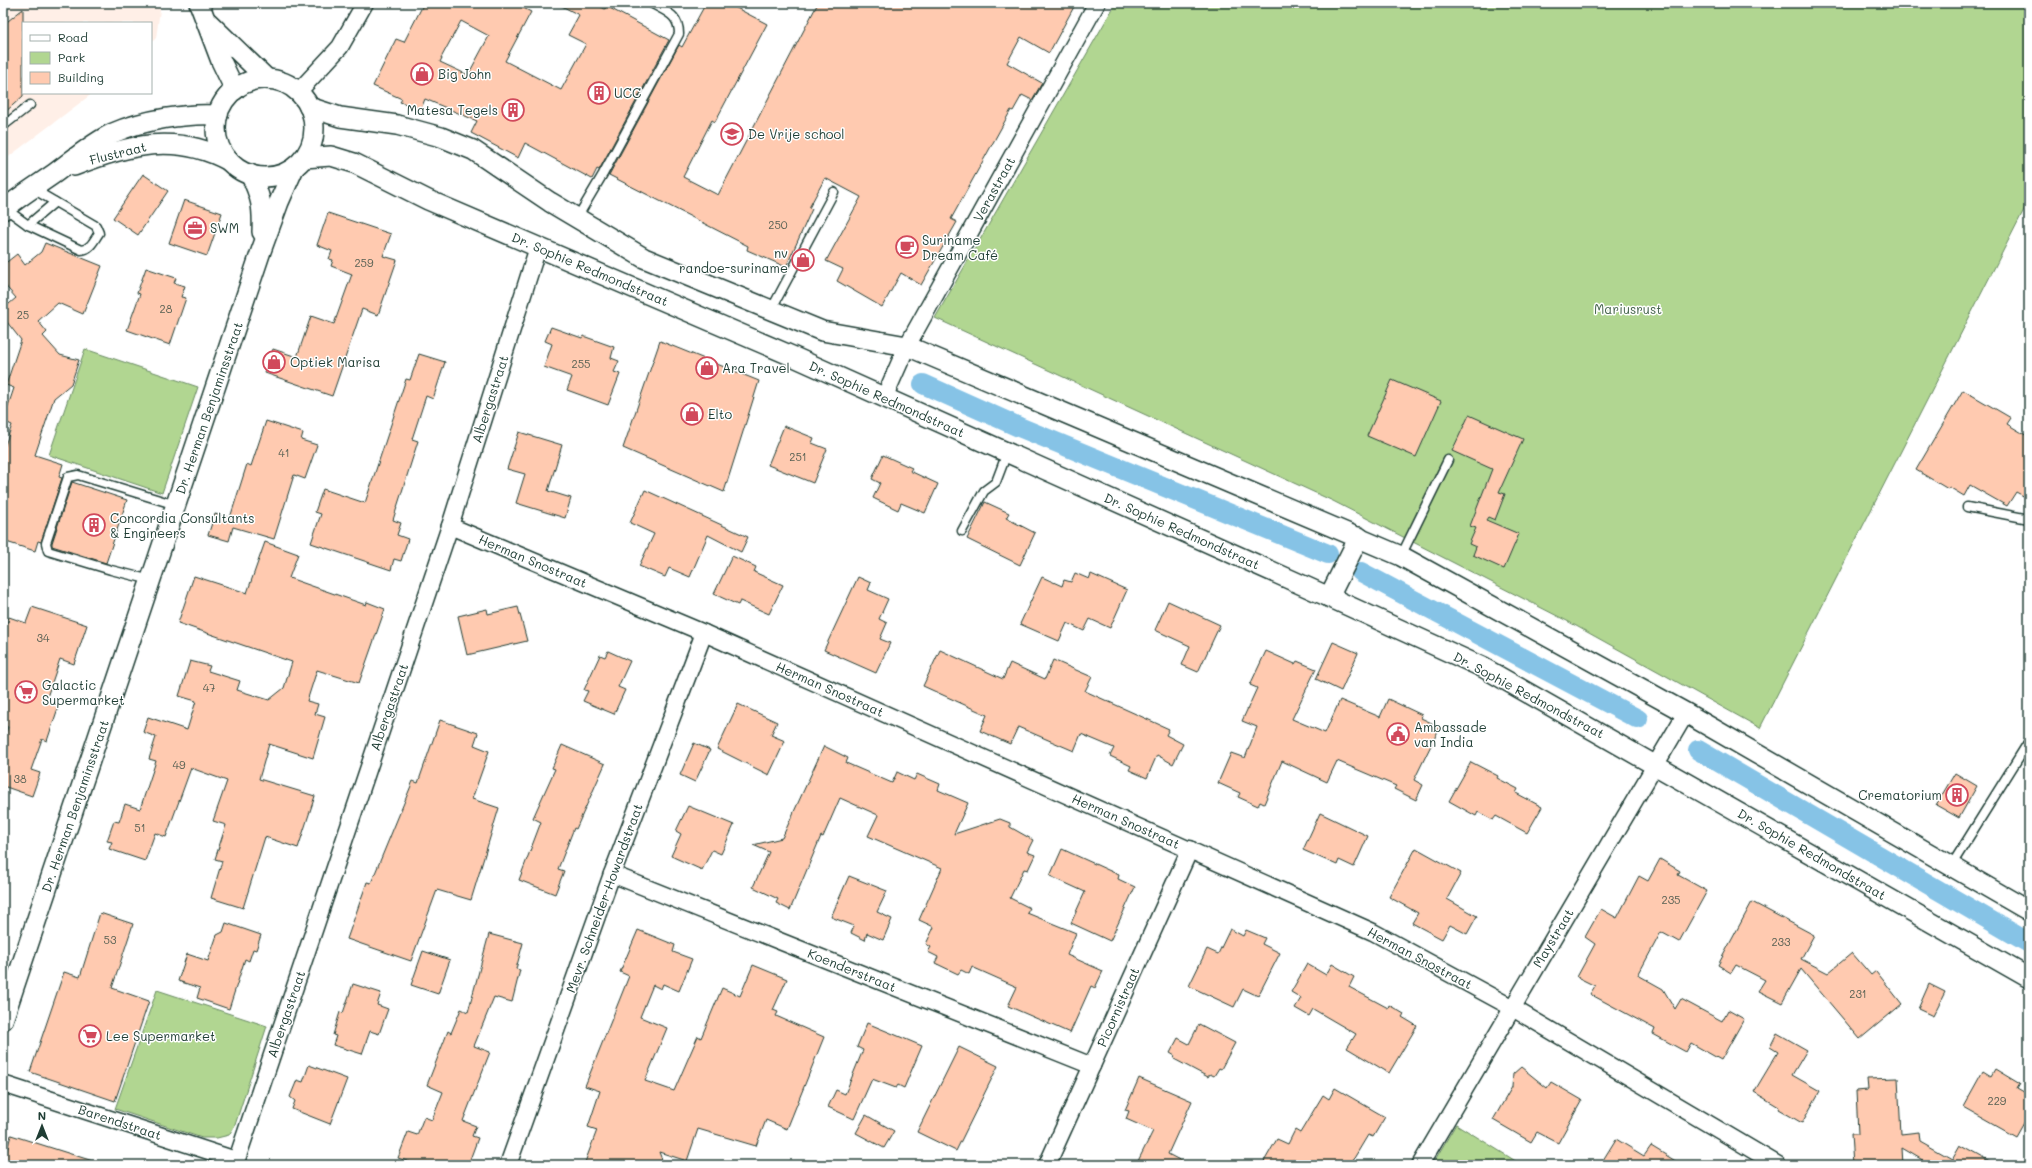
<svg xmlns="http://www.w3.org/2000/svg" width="2032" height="1168" viewBox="0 0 2032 1168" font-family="Mali,sans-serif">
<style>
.built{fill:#ffefe7}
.green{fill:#b1d691;stroke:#688a62}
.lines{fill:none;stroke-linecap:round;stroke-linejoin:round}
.canal{stroke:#86c3e6;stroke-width:20}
.building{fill:#ffcab0;stroke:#1f3d34;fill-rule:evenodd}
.service-casing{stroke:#1f3d34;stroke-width:11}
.minor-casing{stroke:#1f3d34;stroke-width:19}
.tertiary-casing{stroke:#1f3d34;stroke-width:22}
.service{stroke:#fff;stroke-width:8}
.minor{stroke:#fff;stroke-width:16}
.tertiary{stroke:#fff;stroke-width:19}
.labels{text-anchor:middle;stroke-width:3;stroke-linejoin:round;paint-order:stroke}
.number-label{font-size:11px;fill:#576053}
.poi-label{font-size:13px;fill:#1f3d34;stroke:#fff;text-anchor:start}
.street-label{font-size:13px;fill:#1f3d34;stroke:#fff}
.park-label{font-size:13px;fill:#44634b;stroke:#fff}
</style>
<rect width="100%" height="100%" fill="#fff"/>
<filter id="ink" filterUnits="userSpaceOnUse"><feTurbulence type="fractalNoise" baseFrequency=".025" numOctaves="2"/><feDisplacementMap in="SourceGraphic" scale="8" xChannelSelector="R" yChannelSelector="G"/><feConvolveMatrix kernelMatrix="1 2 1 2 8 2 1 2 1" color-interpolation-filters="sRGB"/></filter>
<g filter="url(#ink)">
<!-- built -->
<polygon class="built" points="3,3 161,3 156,38 151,43 151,23 23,23 23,93 93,93 3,161"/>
<!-- green -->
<g class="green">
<polygon points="1116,3 2029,3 2029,200 1760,728 1569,622 1333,501 935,318"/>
<polygon points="85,349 198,387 162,493 49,455"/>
<polygon points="157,990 267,1026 235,1125 229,1135 217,1138 202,1138 115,1109"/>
<polygon points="1456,1124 1522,1165 1432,1165"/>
</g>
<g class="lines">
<!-- canal -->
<g class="canal">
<polyline points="923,384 1019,427 1328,554"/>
<polyline points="1361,572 1638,719"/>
<polyline points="1698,750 2029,943"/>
</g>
</g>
<!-- building -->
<g class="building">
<path d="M424 3H514L531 12 505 61 561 90 586 44 568 35 579 15 556 3H594L605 9 606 6 669 40 599 170 597 169 592 179 525 143 518 158 471 133 477 121 425 99 421 109 400 102 402 99 373 86 396 39 404 42ZM461 21 489 36 468 75 440 62 442 58H441Z"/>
<polygon points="706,3 727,3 767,24 715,122 712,120 683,177 718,195 818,3 1076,3 1049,53 1021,37 1007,63 1042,83 1032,100 1022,95 1013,111 1011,110 951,219 957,222 921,285 901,273 882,307 837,281 843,269 826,261 861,197 825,178 809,208 812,209 786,267 747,250 748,246 609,175 679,45 682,47"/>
<polygon points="23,9 23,96 3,114 3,25"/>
<polygon points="143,174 168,191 138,235 113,218"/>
<polygon points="184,200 222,213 207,256 169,243"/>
<polygon points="328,213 391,234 383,256 397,260 378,315 362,309 332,396 265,373 273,349 297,357 311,316 334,324 352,274 331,266 333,260 329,259 332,251 317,245"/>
<polygon points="45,243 102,266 83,314 58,303 38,321 47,332 43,336 60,355 79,360 71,384 54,398 35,455 63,464 59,477 62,478 41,542 38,541 35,551 3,541 3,451 12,425 3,421 14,388 6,385 21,340 3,317 3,309 16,298 3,283 3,265 17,254 25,265 41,252"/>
<polygon points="146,268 176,278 174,283 185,286 181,297 186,298 170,345 127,330 140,294 137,293"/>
<polygon points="551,327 582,338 583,336 614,347 611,358 619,361 614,372 620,374 608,405 567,390 572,377 544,367 552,344 545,341"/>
<polygon points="660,341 759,381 724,492 623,448"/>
<polygon points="419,354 445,362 433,399 426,396 412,439 418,441 393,520 401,523 397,535 408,539 401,561 394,559 391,570 311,543 321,514 315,512 323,489 365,503 406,379 410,380"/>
<polygon points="1392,380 1441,401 1416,457 1367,436"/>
<polygon points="1963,390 2011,418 2007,424 2029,437 2029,499 2016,492 2007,506 1970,485 1964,496 1949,487 1948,489 1916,470"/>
<polygon points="1469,415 1523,439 1499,492 1505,494 1495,520 1488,517 1486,520 1519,534 1504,569 1473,555 1476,547 1469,544 1476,528 1470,526 1492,469 1452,451"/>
<polygon points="266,421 303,433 301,440 317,445 305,479 294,475 274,539 233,527 229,541 208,535 215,514 230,518 247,464 251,466"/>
<polygon points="784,426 814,438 812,443 827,449 813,483 768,465"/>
<polygon points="519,432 562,445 548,491 571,498 565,518 516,503 525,474 507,469"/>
<polygon points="883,455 912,468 910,471 938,484 925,513 901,503 898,510 873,498 880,483 872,479"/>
<polygon points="72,482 127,500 106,563 52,546 52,543"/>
<polygon points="645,490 748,537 741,552 708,535 690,577 669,568 665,577 639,566 654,534 630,523"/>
<polygon points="985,502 1009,513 1006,518 1035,533 1020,565 967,539"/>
<polygon points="265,542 298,554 289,578 366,605 367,602 385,609 359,683 317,670 307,701 318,704 315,714 325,717 313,758 269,744 259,779 315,796 298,848 265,837 243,908 211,898 222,861 215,859 226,825 213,821 227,781 191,768 166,837 155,833 145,861 109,849 112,842 107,841 114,821 119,822 125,804 140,809 156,761 149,759 156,737 143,732 148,717 187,730 196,701 179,696 190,661 210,666 208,671 240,681 237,690 269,700 284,688 292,662 178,623 194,576 247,593"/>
<polygon points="732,556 756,567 754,572 783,585 769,614 740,601 738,605 714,594"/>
<polygon points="1075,573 1089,579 1091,574 1127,590 1110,628 1090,619 1084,631 1067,623 1059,641 1020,624 1042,577 1062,586 1064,580 1071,582"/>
<polygon points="858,577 871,583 868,590 888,599 879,619 887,623 880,639 890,643 876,673 824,650"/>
<polygon points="1168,601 1220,625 1198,672 1182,665 1190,646 1155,630"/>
<polygon points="32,607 87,625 74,664 60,659 46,700 59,705 47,741 42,739 31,770 40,773 32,796 3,786 3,742 8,727 3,726 3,635 9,617 26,623"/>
<polygon points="518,607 527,641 467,655 458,616 487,609 488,614"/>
<polygon points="1333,642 1358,653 1341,691 1316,679"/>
<polygon points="940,650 1003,679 1010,663 1045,679 1053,660 1092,677 1085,691 1169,729 1166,735 1183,744 1173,764 1157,755 1147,778 1129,770 1131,766 1110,756 1114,748 1081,734 1074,751 1018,727 1010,744 980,731 987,715 923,686"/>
<polygon points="608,651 630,661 618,687 625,690 614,714 583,701 588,691 584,690 600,655 605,657"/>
<polygon points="1266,651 1295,664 1297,661 1316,669 1292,719 1325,733 1340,700 1380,717 1388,699 1422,715 1421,718 1440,727 1414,780 1423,785 1416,800 1394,789 1396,786 1337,761 1327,782 1282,761 1264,804 1260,802 1258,806 1238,797 1240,793 1218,783 1231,753 1245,758 1257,727 1242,721 1257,688 1250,685"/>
<polygon points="738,704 777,722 771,735 785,741 769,775 717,749"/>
<polygon points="440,720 478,733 474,745 489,751 472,799 499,808 471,900 437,890 411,961 347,939 367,882 371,883 413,781 418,783"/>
<polygon points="694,743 710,750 695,782 680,775"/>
<polygon points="562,745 605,764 576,829 574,828 558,869 564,871 555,894 519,880 541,822 533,818 555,769 552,768"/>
<polygon points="824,746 848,758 846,763 892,783 897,772 914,780 917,774 940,784 938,790 968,803 954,834 1000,819 1010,823 1010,827 1033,840 1027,852 1035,855 1028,870 1024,869 1010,898 1030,908 1027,913 1076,933 1067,955 1103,971 1095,988 1091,986 1070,1033 1008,1006 1017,987 972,967 969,974 961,970 958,974 935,963 938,957 928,952 931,947 926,944 934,927 919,920 942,868 868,836 878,815 840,798 823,837 821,836 790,910 776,903 778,899 753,887 769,852 753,845 782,838"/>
<polygon points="1471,762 1498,776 1497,778 1518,789 1516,793 1542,807 1527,833 1496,816 1493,820 1478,812 1476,816 1449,801"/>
<polygon points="1955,773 1977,786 1959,818 1936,805"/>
<polygon points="688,806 734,825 721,854 712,850 702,870 671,856 681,834 676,831"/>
<polygon points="1320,813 1368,836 1354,867 1339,860 1337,865 1303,850"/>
<polygon points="1416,848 1461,873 1447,899 1477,916 1467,934 1450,925 1442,939 1412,923 1418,913 1389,897"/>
<polygon points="1062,849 1119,875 1118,879 1135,887 1110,941 1071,923 1085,892 1050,876"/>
<polygon points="1660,859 1680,871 1678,875 1707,891 1679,942 1661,932 1638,975 1663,989 1675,1009 1681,999 1722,1021 1728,1010 1744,1019 1721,1060 1691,1043 1686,1052 1653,1034 1655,1029 1590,994 1595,986 1577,977 1595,944 1585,937 1601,909 1617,918 1639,876 1648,881"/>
<polygon points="849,876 887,891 877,912 892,919 883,940 867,933 865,940 851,933 854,926 831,917"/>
<polygon points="1752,902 1814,935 1801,959 1828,973 1852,953 1871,975 1876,971 1902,1004 1860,1039 1801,969 1782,1003 1758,991 1765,980 1736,965 1731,973 1718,965"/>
<polygon points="100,913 133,924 112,988 149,1001 115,1101 30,1072 64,972 80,977"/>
<polygon points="226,923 261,935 256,950 253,949 249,961 245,959 229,1009 197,998 200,988 178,981 187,954 208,961 217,935 223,932"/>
<polygon points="1230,929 1243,936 1246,930 1265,938 1262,944 1280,953 1258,996 1243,989 1234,1007 1189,986 1207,949 1218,954"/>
<polygon points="638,930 675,945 673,952 692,959 679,991 663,984 661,989 653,985 640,1017 667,1028 645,1081 674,1091 698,1036 701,1038 722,988 740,996 753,965 787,979 773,1010 778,1012 776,1016 824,1037 787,1129 766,1120 756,1146 698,1129 687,1161 659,1152 664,1165 584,1165 597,1130 588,1127 600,1091 585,1086 629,976 620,972"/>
<polygon points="489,934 523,943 516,969 520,970 512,1002 494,997 474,1046 490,1052 463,1121 476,1126 472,1136 478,1138 468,1165 409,1165 410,1162 398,1158 408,1132 417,1135 424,1117 432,1120 443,1092 427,1085 448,1031 451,1033 461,1009 468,1012"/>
<polygon points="423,951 450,960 438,994 411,985"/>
<polygon points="1307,964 1326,975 1332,964 1354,977 1349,987 1388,1008 1389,1005 1404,1014 1402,1017 1417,1026 1389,1073 1347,1048 1356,1034 1313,1009 1309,1016 1295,1008 1301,998 1291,992"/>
<polygon points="353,984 381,993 377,1005 388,1009 379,1034 370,1031 362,1054 333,1045 336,1036 333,1035 340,1012 343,1013"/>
<polygon points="1929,984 1945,992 1933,1016 1918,1009"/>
<polygon points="867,1023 922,1046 904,1088 898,1085 896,1088 872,1079 854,1119 828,1107 836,1090 845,1094 863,1050 857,1047"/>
<polygon points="1199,1024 1235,1043 1221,1069 1219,1068 1214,1076 1210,1074 1208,1077 1174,1059 1175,1056 1170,1053 1178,1038 1189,1044"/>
<polygon points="1777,1033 1807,1050 1792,1075 1820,1091 1802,1123 1778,1109 1779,1107 1754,1092 1778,1052 1770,1047"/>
<polygon points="959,1047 998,1066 956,1151 917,1132"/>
<polygon points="309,1065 347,1079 330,1124 292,1109 295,1101 290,1097 297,1080 303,1082"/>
<polygon points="1521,1067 1547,1088 1551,1082 1582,1100 1558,1143 1537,1132 1531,1142 1493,1120 1512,1087 1513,1074"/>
<polygon points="1995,1069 2020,1084 2017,1089 2029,1096 2029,1114 2016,1137 1963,1107 1983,1071 1991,1076"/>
<polygon points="1139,1078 1192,1101 1168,1154 1189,1165 1136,1165 1153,1131 1126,1119 1129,1111 1125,1110"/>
<polygon points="1898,1078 1901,1134 1919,1132 1920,1141 1952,1159 1960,1145 1996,1165 1931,1165 1902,1148 1903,1165 1853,1165 1851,1134 1858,1134 1856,1091 1868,1090 1867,1079"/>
<polygon points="1335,1088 1385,1117 1373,1137 1368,1135 1350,1165 1262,1165 1277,1139 1288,1144 1295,1130 1300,1133 1323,1095 1329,1099"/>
<polygon points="866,1115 894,1131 884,1148 856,1133"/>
<polygon points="11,1135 96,1162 96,1165 3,1165"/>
<polygon points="1616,1139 1644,1156 1651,1146 1682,1165 1612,1165 1603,1160"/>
</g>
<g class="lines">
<!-- service casing -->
<g class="service-casing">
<g id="service">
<polyline points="3,126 30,105"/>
<path d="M6 209 28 225 81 250C91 249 94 240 99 233L96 226 33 189"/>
<path d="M577 218 603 174 679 34C679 14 666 12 651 3"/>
<polyline points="28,225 55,202"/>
<polyline points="771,310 834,192"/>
<polyline points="1967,507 2029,519"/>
<polyline points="962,531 984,491 996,482 1007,453"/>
<polyline points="1401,556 1448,460"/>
<polyline points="151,580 111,570 48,551 46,543 68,477 78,475 176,505"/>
<polyline points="1951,866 2029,741"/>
</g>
</g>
<!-- minor casing -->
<g class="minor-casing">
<g id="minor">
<polyline points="298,92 340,47 365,3"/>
<polyline points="884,398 907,346 1097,3"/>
<polyline points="450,526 704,633 1373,932 1511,1007 1778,1165"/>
<polyline points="612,874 1092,1066"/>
<polyline points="3,1084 236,1160"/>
<polyline points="235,1165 450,526 538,247"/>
<polyline points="508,1165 612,874 704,633"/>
<polyline points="1047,1165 1190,849"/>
<polyline points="1420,1165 1686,713"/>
</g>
</g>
<!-- tertiary casing -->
<g class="tertiary-casing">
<g id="tertiary">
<polyline points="199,3 221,61 235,90"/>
<polyline points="208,22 267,79"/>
<circle cx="265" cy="128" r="49"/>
<polyline points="309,107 340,117 397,125 441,137 473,150 550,202 644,258 822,331 907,346 1401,556 1686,713 2029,911"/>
<polyline points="304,158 331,156 354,163 428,200 792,356 1329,597 1484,668 2029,978"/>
<path d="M74 166C127 145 176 132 229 161"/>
<path d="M250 174C261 196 263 207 262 232"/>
<path d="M3 210C20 196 38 185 55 173 74 159 92 143 113 133 143 120 186 113 218 115"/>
<polyline points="1329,597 1359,537"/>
<polyline points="3,1020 261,251 279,202 294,168"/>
</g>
</g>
<!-- service -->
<use href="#service" class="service"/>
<!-- minor -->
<use href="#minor" class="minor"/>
<!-- tertiary -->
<use href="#tertiary" class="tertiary"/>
</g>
</g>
<!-- icons -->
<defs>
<g id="shop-ring" transform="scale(1.15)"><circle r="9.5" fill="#fff" stroke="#d1495b" stroke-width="1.5"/><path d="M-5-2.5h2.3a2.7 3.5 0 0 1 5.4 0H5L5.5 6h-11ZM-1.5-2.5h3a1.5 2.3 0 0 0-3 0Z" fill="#d1495b"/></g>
<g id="building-ring" transform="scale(1.15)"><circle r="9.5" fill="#fff" stroke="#d1495b" stroke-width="1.5"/><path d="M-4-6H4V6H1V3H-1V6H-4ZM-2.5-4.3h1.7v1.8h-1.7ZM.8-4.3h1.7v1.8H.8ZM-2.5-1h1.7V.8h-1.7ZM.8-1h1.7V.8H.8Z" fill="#d1495b"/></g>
<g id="school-ring" transform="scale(1.15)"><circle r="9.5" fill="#fff" stroke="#d1495b" stroke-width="1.5"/><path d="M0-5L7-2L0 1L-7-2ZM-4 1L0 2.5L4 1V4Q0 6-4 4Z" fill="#d1495b"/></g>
<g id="office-ring" transform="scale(1.15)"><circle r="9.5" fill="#fff" stroke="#d1495b" stroke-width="1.5"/><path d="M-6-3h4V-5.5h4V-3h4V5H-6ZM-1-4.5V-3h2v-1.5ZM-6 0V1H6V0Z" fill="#d1495b"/></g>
<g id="cafe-ring" transform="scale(1.15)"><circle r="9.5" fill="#fff" stroke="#d1495b" stroke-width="1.5"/><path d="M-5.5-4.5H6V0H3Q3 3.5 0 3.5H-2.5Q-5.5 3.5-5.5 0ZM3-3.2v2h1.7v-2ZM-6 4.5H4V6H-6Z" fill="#d1495b"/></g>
<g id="supermarket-ring" transform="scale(1.15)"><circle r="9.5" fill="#fff" stroke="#d1495b" stroke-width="1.5"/><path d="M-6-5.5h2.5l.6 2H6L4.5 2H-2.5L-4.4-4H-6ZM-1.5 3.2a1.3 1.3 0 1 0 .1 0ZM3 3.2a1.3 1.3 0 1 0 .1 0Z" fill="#d1495b"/></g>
<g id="civic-ring" transform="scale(1.15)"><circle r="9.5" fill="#fff" stroke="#d1495b" stroke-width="1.5"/><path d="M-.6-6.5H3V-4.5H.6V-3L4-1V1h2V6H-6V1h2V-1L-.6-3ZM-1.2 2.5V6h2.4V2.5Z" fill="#d1495b"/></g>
</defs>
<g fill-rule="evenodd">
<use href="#shop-ring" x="422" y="74"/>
<use href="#building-ring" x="599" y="93"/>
<use href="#building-ring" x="513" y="110"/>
<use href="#school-ring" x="732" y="134"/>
<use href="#office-ring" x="195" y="228"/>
<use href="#cafe-ring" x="907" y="247"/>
<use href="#shop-ring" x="803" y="260"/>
<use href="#shop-ring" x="274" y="362"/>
<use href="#shop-ring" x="707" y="368"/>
<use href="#shop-ring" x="692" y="414"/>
<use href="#building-ring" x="94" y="525"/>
<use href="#supermarket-ring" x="26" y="692"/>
<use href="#civic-ring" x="1398" y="734"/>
<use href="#building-ring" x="1957" y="795"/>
<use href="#supermarket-ring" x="90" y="1036"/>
</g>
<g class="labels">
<!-- number labels -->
<g class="number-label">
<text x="778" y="229">250</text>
<text x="364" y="267">259</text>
<text x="166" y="313">28</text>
<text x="23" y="319">25</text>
<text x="581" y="368">255</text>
<text x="284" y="457">41</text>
<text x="798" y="461">251</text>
<text x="43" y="642">34</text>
<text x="209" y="692">47</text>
<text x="179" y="769">49</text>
<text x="20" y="783">38</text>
<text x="140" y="832">51</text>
<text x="1671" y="904">235</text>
<text x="110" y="944">53</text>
<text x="1781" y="946">233</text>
<text x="1858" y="998">231</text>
<text x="1997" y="1105">229</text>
</g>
<!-- poi labels -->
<g class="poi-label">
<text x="438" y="79">Big John</text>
<text x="614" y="98">UCC</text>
<text x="498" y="115" text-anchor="end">Matesa Tegels</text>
<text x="748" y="139">De Vrije school</text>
<text x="210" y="233">SWM</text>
<text x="922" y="245">Suriname<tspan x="922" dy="15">Dream Café</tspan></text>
<text x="788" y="258" text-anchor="end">nv<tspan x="788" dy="15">randoe-suriname</tspan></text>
<text x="290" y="367">Optiek Marisa</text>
<text x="722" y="373">Ara Travel</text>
<text x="708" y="419">Elto</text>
<text x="110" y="523">Concordia Consultants<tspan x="110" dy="15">&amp; Engineers</tspan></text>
<text x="42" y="690">Galactic<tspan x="42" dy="15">Supermarket</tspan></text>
<text x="1414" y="732">Ambassade<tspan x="1414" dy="15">van India</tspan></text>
<text x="1942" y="800" text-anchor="end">Crematorium</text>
<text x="106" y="1041">Lee Supermarket</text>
</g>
<!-- street labels -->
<g class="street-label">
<text transform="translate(118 153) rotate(-14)" y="5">Flustraat</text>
<text transform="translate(994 189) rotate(-61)" y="5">Verastraat</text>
<text transform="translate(590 269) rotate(23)" y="5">Dr. Sophie Redmondstraat</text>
<text transform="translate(490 399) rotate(-72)" y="5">Albergastraat</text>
<text transform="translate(887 399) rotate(24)" y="5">Dr. Sophie Redmondstraat</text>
<text transform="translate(209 408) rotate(-71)" y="5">Dr. Herman Benjaminsstraat</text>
<text transform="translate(1182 531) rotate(24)" y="5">Dr. Sophie Redmondstraat</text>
<text transform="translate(533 561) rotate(23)" y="5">Herman Snostraat</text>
<text transform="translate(830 689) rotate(24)" y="5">Herman Snostraat</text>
<text transform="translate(1529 695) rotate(28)" y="5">Dr. Sophie Redmondstraat</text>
<text transform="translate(389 707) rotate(-71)" y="5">Albergastraat</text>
<text transform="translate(75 806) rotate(-71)" y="5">Dr. Herman Benjaminsstraat</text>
<text transform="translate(1126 821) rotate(24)" y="5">Herman Snostraat</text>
<text transform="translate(1812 854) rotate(30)" y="5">Dr. Sophie Redmondstraat</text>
<text transform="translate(604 898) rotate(-70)" y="5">Mevr. Schneider-Howardstraat</text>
<text transform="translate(1553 938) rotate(-59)" y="5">Maystraat</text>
<text transform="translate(1420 958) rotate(28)" y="5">Herman Snostraat</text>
<text transform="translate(852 970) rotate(22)" y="5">Koenderstraat</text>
<text transform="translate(1118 1007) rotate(-66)" y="5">Picornistraat</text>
<text transform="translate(286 1014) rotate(-71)" y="5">Albergastraat</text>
<text transform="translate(120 1122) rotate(18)" y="5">Barendstraat</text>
</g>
<!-- park labels -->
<g class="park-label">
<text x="1628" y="314">Mariusrust</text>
</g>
</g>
<!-- margin -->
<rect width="2032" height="1168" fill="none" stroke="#fff" stroke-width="16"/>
<rect x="8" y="8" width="2016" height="1152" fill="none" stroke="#1f3d34" stroke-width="1.5" filter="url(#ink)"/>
<!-- legend -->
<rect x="22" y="22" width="130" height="72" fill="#ffffff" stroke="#a5b1ae"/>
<rect x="30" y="35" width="20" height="6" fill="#ffffff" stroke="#a5b1ae"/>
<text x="58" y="42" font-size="12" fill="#1f3d34">Road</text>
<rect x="30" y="52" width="20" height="12" fill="#b1d691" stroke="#a5b1ae"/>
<text x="58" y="62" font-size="12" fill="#1f3d34">Park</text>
<rect x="30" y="72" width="20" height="12" fill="#ffcab0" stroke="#a5b1ae"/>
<text x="58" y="82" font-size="12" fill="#1f3d34">Building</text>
<!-- north arrow -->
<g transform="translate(42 1126)" stroke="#ffffff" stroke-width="3" paint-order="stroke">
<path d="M0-3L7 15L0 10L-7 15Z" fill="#1f3d34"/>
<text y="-6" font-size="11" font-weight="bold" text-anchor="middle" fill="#1f3d34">N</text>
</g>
</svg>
